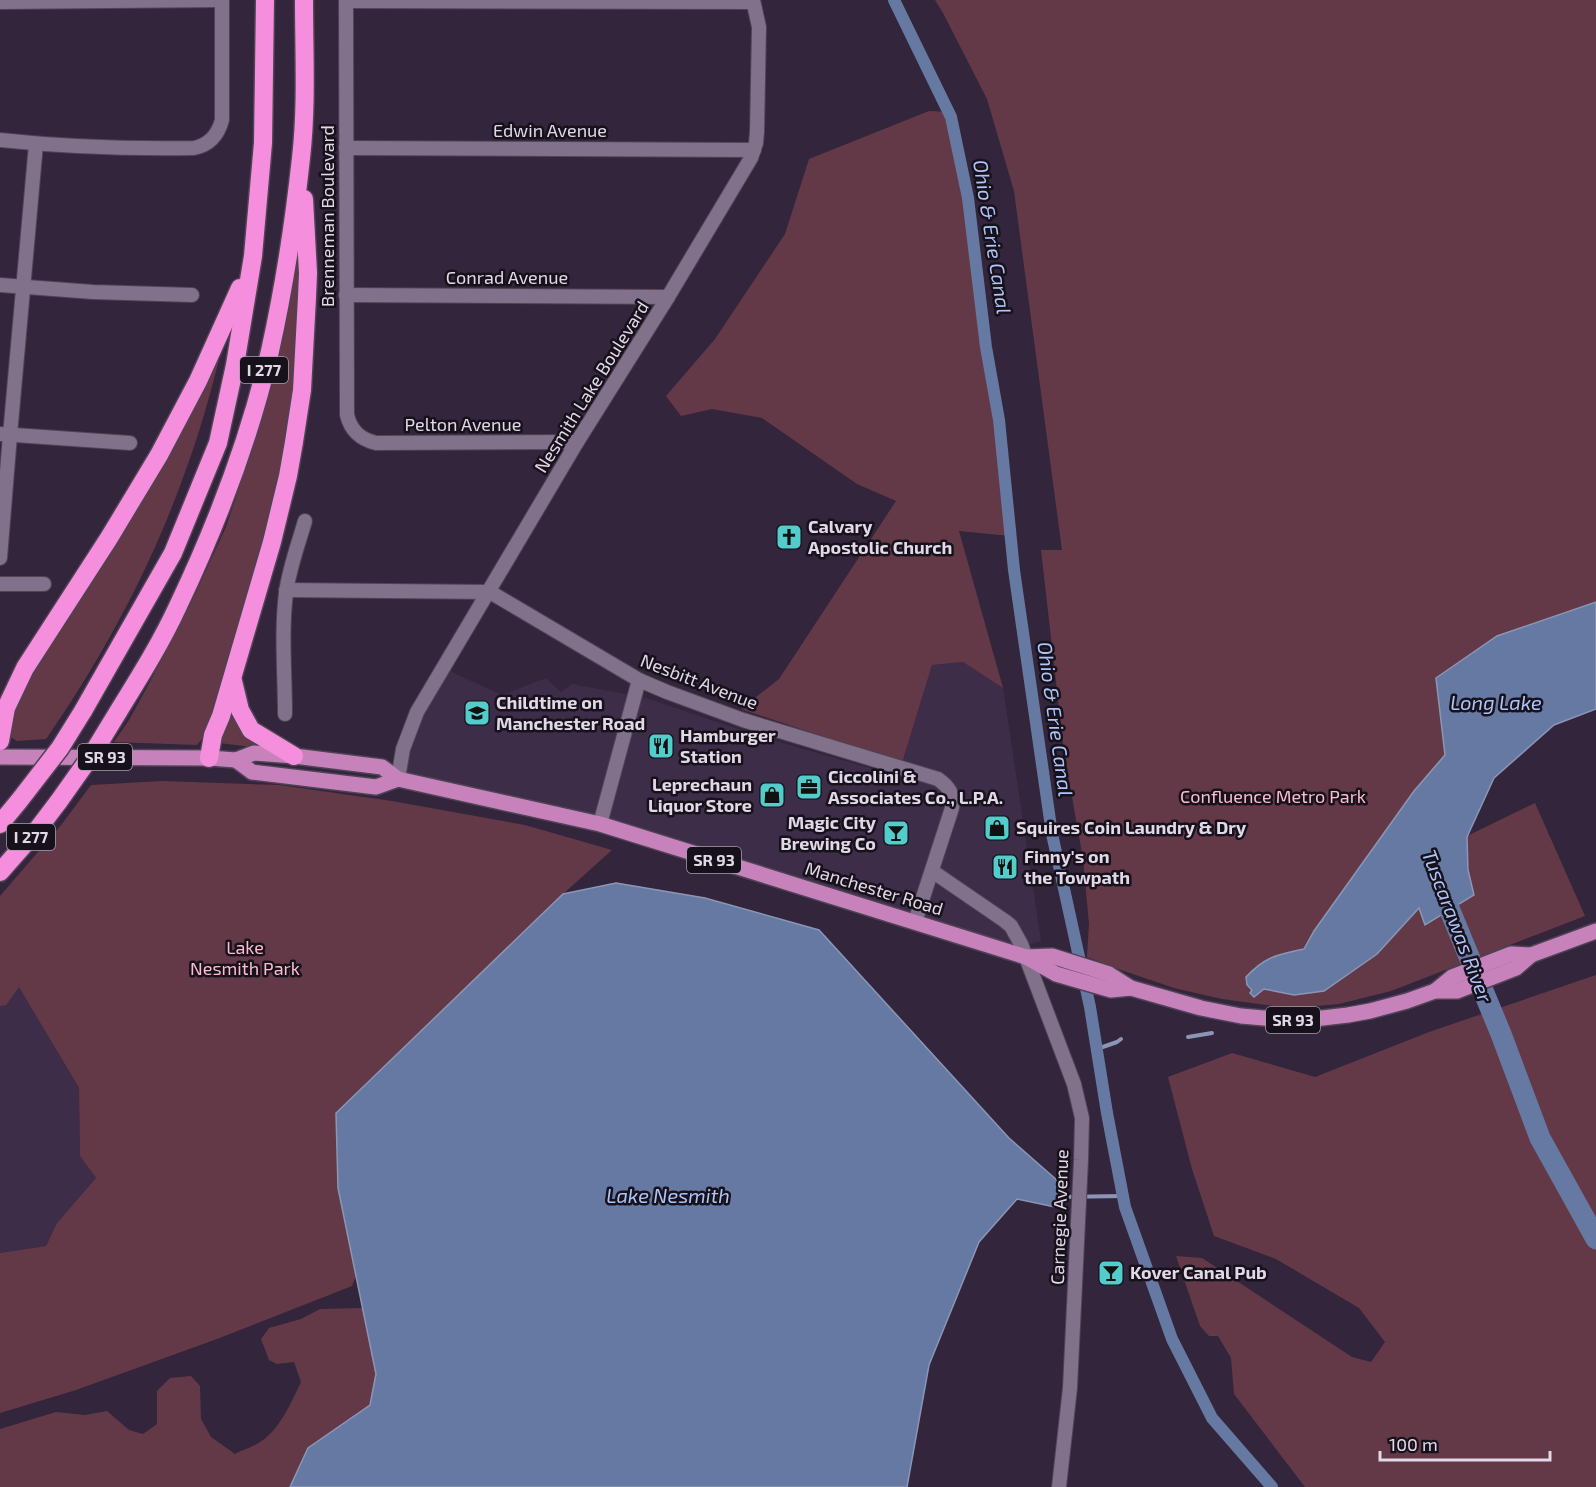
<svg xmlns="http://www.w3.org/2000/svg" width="1596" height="1487" viewBox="0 0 1596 1487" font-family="'Exo 2',sans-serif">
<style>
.built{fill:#3e2d48}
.green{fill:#643947}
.water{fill:#6679a2;stroke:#8b96b7;stroke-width:1.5}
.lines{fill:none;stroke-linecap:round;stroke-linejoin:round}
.stream{stroke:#8b96b7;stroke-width:4}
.canal{stroke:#6679a2;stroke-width:12}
.river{stroke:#6679a2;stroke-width:21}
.minor-casing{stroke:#4f4355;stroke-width:16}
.major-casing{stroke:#4f4355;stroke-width:18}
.highway-casing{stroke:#4f4355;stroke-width:21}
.minor{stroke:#81718b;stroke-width:14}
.major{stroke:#c782bc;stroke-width:15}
.highway{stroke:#f58edc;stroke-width:18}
.highway-bridge-casing{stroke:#4f4355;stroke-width:21;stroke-linecap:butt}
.highway-bridge{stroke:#f58edc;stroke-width:18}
.labels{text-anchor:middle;stroke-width:5;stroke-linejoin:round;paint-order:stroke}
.shield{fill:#17111b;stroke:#a59daa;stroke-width:1.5}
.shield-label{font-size:16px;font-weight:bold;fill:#e2d9e8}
.street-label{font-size:18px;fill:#e2d9e8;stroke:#17111b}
.poi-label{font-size:18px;font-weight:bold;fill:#e2d9e8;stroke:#17111b;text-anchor:start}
.park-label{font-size:18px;fill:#febdcf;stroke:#17111b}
.water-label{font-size:20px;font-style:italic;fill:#adc5f9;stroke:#17111b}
</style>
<rect width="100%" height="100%" fill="#33253b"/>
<!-- built -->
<g class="built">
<polygon points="963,662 1003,688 1041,941 1008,952 600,824 398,779 403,749 445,667 454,673 502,695 546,678 561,692 572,684 646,698 765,738 898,776 932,665"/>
<polygon points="19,986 79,1089 80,1156 96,1178 57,1223 46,1246 0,1253 0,1006 6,1004"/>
</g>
<!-- green -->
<g class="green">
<polygon points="935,0 1596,0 1596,709 1554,725 1494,777 1467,836 1535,803 1585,916 1391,991 1339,1004 1304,1007 1274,1006 1222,999 1174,988 1121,970 1087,957 1089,924 1083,859 1064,752 1041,550 1062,550 1014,191 987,99 943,13"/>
<polygon points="929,111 949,112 968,198 998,416 1010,536 959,531 1003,688 963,662 932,665 902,763 741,709 779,679 896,501 857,484 762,418 712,409 681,416 666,396 715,339 785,234 809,159"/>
<path d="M296 266H300C298 306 299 348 294 389 281 505 244 617 211 728L197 745 114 742 129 720 145 691 190 605 226 527 261 422 276 372Z"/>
<path d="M215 360H219C210 394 201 428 189 461 155 560 105 654 46 739L17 741 9 736V724L33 668Z"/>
<polygon points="229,706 260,748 219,743"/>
<polygon points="162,781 279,785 392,801 525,825 612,850 563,894 336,1112 338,1188 356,1276 352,1286 217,1339 76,1390 0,1413 0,1253 46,1246 57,1223 96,1178 80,1156 79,1088 19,987 6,1005 0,1006 0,896 62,824 91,785"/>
<polygon points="1596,975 1596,1487 1305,1487 1234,1394 1231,1358 1218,1336 1209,1336 1200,1326 1176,1256 1202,1258 1352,1357 1371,1362 1385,1342 1359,1308 1276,1259 1214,1236 1192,1169 1168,1077 1232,1053 1315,1077 1429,1032"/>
<path d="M363 1308 376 1374 370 1405 308 1448 290 1487H0V1429L56 1412 85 1415 107 1411 129 1430 143 1434 157 1424V1391L170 1378 191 1376 200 1386 201 1419 211 1437 235 1454C242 1450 250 1448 257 1444 279 1432 291 1403 301 1382L294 1362 277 1364 269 1360 261 1339 269 1328 301 1319 320 1309Z"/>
</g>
<!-- water -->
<g class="water">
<path d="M1596 602V709L1554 725 1494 778 1467 837 1468 870 1474 895 1425 925 1419 908 1377 954 1324 991 1294 995 1264 989 1254 997 1250 993 1252 990 1247 985 1246 977C1266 956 1277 955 1304 949L1314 931 1414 791 1445 755 1436 678 1497 636Z"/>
<polygon points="616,883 705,898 819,930 1009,1138 1058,1181 1060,1208 1017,1199 979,1242 929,1365 907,1487 290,1487 308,1448 370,1405 376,1374 338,1188 336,1113 563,894"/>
</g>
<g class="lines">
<!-- stream -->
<g class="stream">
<polyline points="1188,1037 1212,1033"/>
<polyline points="1097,1049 1117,1042 1121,1039"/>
<polyline points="1059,1197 1123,1196"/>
</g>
<!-- canal -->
<polyline class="canal" points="894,0 951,117 968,198 986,347 999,420 1014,570 1052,834 1090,1007 1107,1113 1125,1207 1172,1339 1212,1418 1272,1487"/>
<!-- river -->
<polyline class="river" points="1439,884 1501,1034 1540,1138 1596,1239"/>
<!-- minor casing -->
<g class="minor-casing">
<g id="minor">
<path d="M346 0 347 415C351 431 360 439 376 443L577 442"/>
<polyline points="346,1 753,2"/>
<polyline points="0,2 222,0"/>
<path d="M0 140C65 147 129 149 194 148 209 145 218 135 222 120V0"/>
<polyline points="346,148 754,150"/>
<polyline points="0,285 93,292 192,295"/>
<polyline points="346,295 668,297"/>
<polyline points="0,434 130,443"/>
<polyline points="0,558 10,435 36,144"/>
<polyline points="0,584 44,584"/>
<path d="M286 590 490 592 639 680 667 692 743 720 938 779C949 787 954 794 952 808L915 922"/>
<path d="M285 714C285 674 281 633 286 593 289 569 298 545 305 521"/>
<polyline points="398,779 403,749 417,712 577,442 668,297 751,158 756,143 757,132 759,27 753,0"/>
<polyline points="600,824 639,680"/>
<polyline points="932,871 1005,921 1011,926 1021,944 1074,1084 1082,1118 1081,1160 1070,1388 1059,1487"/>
</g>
</g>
<!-- major casing -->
<g class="major-casing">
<g id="major">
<polyline points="0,757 209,758 236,760 254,753 294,756 382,767 398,779 600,824 1026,957 1056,974 1111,990 1131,988"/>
<polyline points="236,760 252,772 376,787 398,779"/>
<polyline points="1026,957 1052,956 1109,974 1131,988 1201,1008 1241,1016 1275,1019 1314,1019 1348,1015 1370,1011 1407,1001 1435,991 1457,991 1516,968 1531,955 1596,931"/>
<polyline points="1435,991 1452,977 1511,954 1531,955"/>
</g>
</g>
<!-- highway casing -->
<g class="highway-casing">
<g id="highway">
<polyline points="233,681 240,710 251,730 294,756"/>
<polyline points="83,711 173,553 218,443 235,365 253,256 263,143 265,0"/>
<path d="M118 712C139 678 161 643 178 606 216 526 250 437 270 351 284 288 294 223 301 158 307 106 304 53 304 0"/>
<polyline points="0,741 6,708 25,668 109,538 159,455 198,381 240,288"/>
<polyline points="209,758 213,735 221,716 272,542 288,476 294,442 302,390 307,297 308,273 304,199"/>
<polyline points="0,824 19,801"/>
<polyline points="0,872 37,830 59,801"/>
</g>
</g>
<!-- minor -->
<use href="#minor" class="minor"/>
<!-- major -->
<use href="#major" class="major"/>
<!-- highway -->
<use href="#highway" class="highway"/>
<!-- highway-bridge casing -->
<g class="highway-bridge-casing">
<g id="highway-bridge">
<polyline points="19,801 60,748 83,711"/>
<polyline points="59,801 93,753 118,712"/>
</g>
</g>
<!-- highway-bridge -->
<use href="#highway-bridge" class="highway-bridge"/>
</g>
<!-- icons -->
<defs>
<g id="church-square" transform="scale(1.35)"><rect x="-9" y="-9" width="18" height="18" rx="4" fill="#53cdcb" stroke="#17111b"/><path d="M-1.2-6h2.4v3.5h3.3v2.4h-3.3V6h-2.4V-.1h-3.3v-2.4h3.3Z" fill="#111"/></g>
<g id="school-square" transform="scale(1.35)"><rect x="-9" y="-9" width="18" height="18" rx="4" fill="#53cdcb" stroke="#17111b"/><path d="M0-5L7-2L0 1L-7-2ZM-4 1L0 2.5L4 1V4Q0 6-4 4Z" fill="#111"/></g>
<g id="restaurant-square" transform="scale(1.35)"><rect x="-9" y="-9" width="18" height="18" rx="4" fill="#53cdcb" stroke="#17111b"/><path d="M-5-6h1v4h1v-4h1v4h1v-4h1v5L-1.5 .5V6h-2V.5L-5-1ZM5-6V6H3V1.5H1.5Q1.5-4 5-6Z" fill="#111"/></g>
<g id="office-square" transform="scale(1.35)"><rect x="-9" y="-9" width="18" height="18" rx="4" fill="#53cdcb" stroke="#17111b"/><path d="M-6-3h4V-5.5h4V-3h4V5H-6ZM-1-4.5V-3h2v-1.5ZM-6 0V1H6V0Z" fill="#111"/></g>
<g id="shop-square" transform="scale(1.35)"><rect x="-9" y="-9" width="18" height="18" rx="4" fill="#53cdcb" stroke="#17111b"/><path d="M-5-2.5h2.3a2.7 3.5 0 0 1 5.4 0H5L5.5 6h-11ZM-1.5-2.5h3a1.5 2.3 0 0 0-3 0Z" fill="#111"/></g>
<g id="bar-square" transform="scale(1.35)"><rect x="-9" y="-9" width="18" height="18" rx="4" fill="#53cdcb" stroke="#17111b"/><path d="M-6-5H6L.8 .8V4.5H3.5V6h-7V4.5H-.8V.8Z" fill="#111"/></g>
</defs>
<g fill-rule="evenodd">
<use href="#church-square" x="789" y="537"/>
<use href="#school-square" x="477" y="713"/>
<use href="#restaurant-square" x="661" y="746"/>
<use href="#office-square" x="809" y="787"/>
<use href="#shop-square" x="772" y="795"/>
<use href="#shop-square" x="997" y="828"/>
<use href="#bar-square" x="896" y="833"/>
<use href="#restaurant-square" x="1005" y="867"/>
<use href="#bar-square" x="1111" y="1273"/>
</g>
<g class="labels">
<!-- shield labels -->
<g class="shield">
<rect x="240" y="357" width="48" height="26" rx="4.5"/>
<rect x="78" y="744" width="54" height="26" rx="4.5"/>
<rect x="7" y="824" width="48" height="26" rx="4.5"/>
<rect x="687" y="847" width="54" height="26" rx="4.5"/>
<rect x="1266" y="1007" width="54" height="26" rx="4.5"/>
</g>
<g class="shield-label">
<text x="264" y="376">I 277</text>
<text x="105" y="763">SR 93</text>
<text x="31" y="843">I 277</text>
<text x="714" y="866">SR 93</text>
<text x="1293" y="1026">SR 93</text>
</g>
<!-- street labels -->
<g class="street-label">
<text x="550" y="137">Edwin Avenue</text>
<text transform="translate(328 216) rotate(-90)" y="6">Brenneman Boulevard</text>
<text x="507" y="284">Conrad Avenue</text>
<text transform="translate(592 387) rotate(-58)" y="6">Nesmith Lake Boulevard</text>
<text x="463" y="431">Pelton Avenue</text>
<text transform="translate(699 682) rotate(21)" y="6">Nesbitt Avenue</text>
<text transform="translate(874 889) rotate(17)" y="6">Manchester Road</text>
<text transform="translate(1060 1217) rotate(-88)" y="6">Carnegie Avenue</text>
</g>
<!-- poi labels -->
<g class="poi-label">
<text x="808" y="533">Calvary<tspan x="808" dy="21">Apostolic Church</tspan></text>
<text x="496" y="709">Childtime on<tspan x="496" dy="21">Manchester Road</tspan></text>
<text x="680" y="742">Hamburger<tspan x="680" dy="21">Station</tspan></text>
<text x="828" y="783">Ciccolini &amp;<tspan x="828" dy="21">Associates Co., L.P.A.</tspan></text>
<text x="752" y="791" text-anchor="end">Leprechaun<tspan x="752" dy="21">Liquor Store</tspan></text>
<text x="876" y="829" text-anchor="end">Magic City<tspan x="876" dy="21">Brewing Co</tspan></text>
<text x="1016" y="834">Squires Coin Laundry &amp; Dry</text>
<text x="1024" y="863">Finny's on<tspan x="1024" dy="21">the Towpath</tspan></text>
<text x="1130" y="1279">Kover Canal Pub</text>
</g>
<!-- park labels -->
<g class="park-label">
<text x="1273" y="803">Confluence Metro Park</text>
<text x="245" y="954">Lake<tspan x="245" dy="21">Nesmith Park</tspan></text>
</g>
<!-- water labels -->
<g class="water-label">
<text transform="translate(992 237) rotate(81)" y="7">Ohio &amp; Erie Canal</text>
<text x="1496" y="710">Long Lake</text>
<text transform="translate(1055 719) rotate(82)" y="7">Ohio &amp; Erie Canal</text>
<text transform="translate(1457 926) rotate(69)" y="7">Tuscarawas River</text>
<text x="668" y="1203">Lake Nesmith</text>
</g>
</g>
<!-- scale -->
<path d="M1380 1451v9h170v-9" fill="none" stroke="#e2d9e8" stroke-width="3"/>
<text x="1389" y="1451" font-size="18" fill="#e2d9e8" stroke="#17111b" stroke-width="4.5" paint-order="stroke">100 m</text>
</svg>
